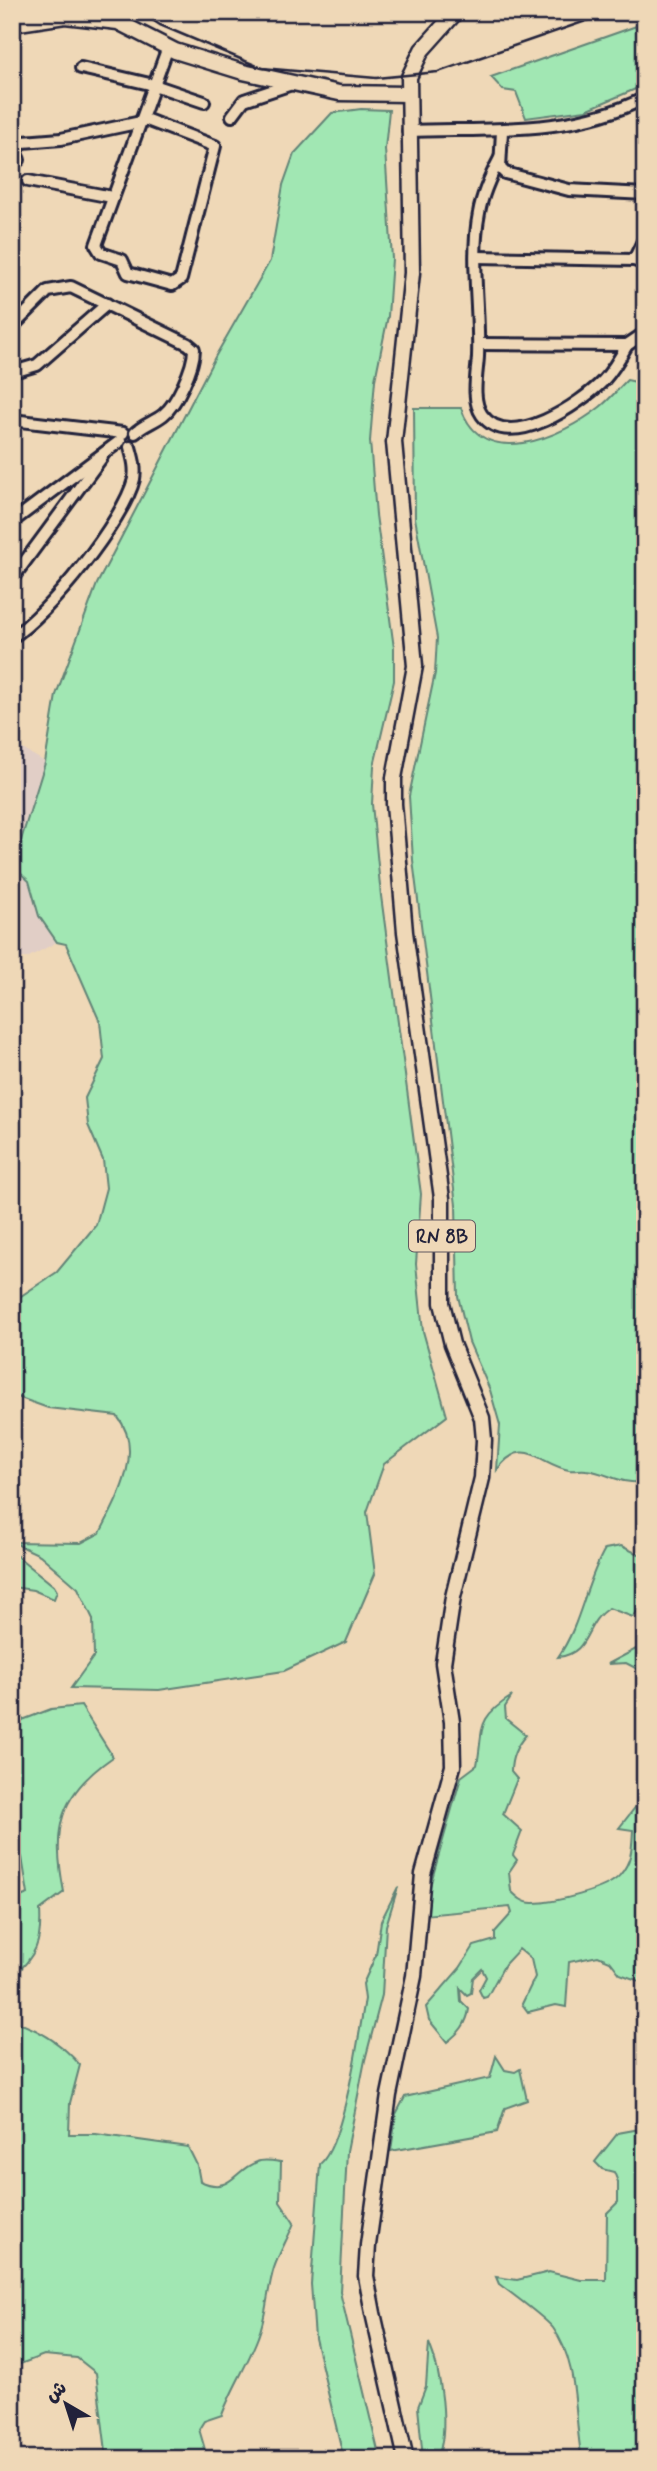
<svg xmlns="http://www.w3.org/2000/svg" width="657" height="2471" viewBox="0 0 657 2471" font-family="Mynerve,'Playpen Sans Arabic',sans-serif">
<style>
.built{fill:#e1cec6}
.green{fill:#a1e7b3;stroke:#628477;stroke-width:2}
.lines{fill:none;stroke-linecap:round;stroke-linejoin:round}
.minor-casing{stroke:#22223b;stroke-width:16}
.major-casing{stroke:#22223b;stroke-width:19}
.minor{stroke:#efd8b7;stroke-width:10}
.major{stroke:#efd8b7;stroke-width:14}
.rail{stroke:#22223b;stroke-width:2.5}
.labels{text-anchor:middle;stroke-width:5;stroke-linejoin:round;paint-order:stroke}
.shield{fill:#efd8b7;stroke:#605960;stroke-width:2}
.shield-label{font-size:19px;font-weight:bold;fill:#22223b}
</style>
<rect width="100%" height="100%" fill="#efd8b7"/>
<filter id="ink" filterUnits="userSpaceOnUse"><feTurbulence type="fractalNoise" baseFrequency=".0143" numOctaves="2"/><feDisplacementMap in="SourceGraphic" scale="14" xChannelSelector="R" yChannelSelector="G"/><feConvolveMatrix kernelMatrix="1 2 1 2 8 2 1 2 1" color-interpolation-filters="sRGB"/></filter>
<g filter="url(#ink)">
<!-- built -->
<polygon class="built" points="14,744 45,762 17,853 19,872 29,881 39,916 57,942 27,958 12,958"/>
<!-- green -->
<g class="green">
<polygon points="645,23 645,85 586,110 526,118 516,92 503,90 491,77"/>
<path d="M361 109 389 110 385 149 392 259 388 316 375 380 370 441 376 515 394 648V681L374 766 372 804 381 896 421 1194 416 1264 423 1331 447 1416 384 1464 367 1512 375 1574 346 1642 284 1671 159 1690 71 1688 94 1656 93 1619 78 1588 40 1555 12 1542 81 1543 100 1533C118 1498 145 1450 117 1416L48 1408 12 1395V1302L57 1272 96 1225 106 1188 103 1160 88 1125 85 1098 104 1059 100 1022 66 944 57 942 39 916 29 881 19 872 17 853 45 763 56 695 97 584 215 357 270 261 283 185 294 154 332 113Z"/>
<path d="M627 380 645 384V1482C619 1485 610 1473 586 1470 581 1469 575 1471 569 1470 538 1464 524 1434 497 1470L500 1425 490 1390 469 1342 458 1296 456 1205 413 860 409 796 435 673 437 638 415 518 414 408H461C483 472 562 437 600 407 610 399 618 389 627 380Z"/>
<path d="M621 1546 638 1554 645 1552V1602L633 1617 609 1608C583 1623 592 1653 558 1657 581 1625 585 1583 605 1549Z"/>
<polygon points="12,1552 54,1586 57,1591 54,1599 33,1590 12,1587"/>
<polygon points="636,1649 645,1650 645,1673 626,1663 608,1664"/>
<path d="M512 1696 505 1707 506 1719 526 1735C516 1746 511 1757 511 1772L517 1779 503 1814 522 1831 513 1855 517 1860 509 1872 511 1891C517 1897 523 1903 533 1903 553 1903 608 1890 620 1875 632 1861 632 1848 633 1830L619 1828 641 1800 645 1816V1983L620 1974 610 1961 598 1956 569 1962 566 2007 556 2005 528 2012 522 2004 535 1977 531 1959 519 1949 505 1964 487 1997 483 1998 479 1990 486 1977 482 1969 473 1978 471 1993 467 1995 460 1988 461 2001 469 2009C467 2024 459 2033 447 2042L429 2020 426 2007 460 1968 474 1946 495 1940V1932L512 1913 510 1907 424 1915 428 1893 461 1777 477 1765C484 1728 475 1719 512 1696Z"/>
<path d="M81 1706 113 1757C58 1795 52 1829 64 1892L40 1910C42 1941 36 1957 12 1977V1900L28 1894 22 1857 12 1841V1724L51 1709Z"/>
<path d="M398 1887 386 1926 382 1995 365 2060 347 2151 340 2292 380 2459H347L342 2451 315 2338 311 2284 320 2164C344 2144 359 2033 365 1999L363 1984 376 1955 381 1921Z"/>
<path d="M12 2021C40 2029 61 2043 80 2065L70 2103 69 2134H96L188 2147 197 2165 200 2181C231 2195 233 2170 257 2162 263 2159 274 2161 281 2162L280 2202 294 2223C288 2238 279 2253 274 2268 267 2290 267 2315 258 2337 248 2364 232 2388 222 2415L204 2421 199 2429 206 2453 202 2459H107L96 2373 77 2358 44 2355 12 2367Z"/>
<polygon points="496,2056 505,2070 515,2072 520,2069 527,2100 505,2108 497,2132 391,2151 396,2114 405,2097 490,2078"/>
<path d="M645 2128V2459H582C573 2416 580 2365 553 2328 545 2318 511 2293 499 2284L496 2277 517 2280 549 2272 581 2280H606L607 2213 618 2202V2182L614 2172 602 2169 595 2162 618 2133Z"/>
<path d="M429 2343C441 2372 450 2430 437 2459H423L418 2407 426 2386Z"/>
</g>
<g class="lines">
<!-- minor casing -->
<g class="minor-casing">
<g id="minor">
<polyline points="81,68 154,85 204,102"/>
<polyline points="232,116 244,100 292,84"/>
<polyline points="142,118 215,146 181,279 172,285 128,273 122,260 101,253 96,245 168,47"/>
<path d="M408 131C489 128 569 136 645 98"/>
<polyline points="502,131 500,168 505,173 569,190 645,194"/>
<path d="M500 158C491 175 482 194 479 213 470 259 480 310 478 357 477 374 471 400 482 415 510 453 581 403 603 381 613 370 620 358 627 345"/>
<polyline points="19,160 15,151 23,142 61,139 141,122"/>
<polyline points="28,181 112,197"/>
<polyline points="477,257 634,260 645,264"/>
<polyline points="634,260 645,237"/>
<path d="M12 327 48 291 71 287 188 344 194 349C194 367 177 404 163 415 154 422 143 425 135 433"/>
<polyline points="479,344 627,345 645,333"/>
<polyline points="12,365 20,370 37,365 107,304"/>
<polyline points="12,420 123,433"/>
<polyline points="12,522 120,441"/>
<polyline points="12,579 102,457"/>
<path d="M12 637C48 615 124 520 134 479 136 467 133 458 130 447"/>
</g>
</g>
<!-- major casing -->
<g class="major-casing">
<g id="major">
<polyline points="12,24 65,16 118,22 175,51 243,72 339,93 408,94"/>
<polyline points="406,2459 373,2313 366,2276 368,2245 389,2095 414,1976 423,1874 453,1766 452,1722 443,1663 453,1597 482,1478 484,1440 482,1418 452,1344 442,1303 442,1198 405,932 394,804 394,778 415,666 394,442 412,273 409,77 422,50 456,12"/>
</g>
</g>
<!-- minor -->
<use href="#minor" class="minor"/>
<!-- major -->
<use href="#major" class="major"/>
<!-- rail -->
<polyline class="rail" points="140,12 160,25 262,68 376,78 438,72 612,12"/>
</g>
</g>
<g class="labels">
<!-- shield labels -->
<rect class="shield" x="409" y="1220.5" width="66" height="31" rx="5"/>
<g class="shield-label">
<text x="442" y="1243">RN 8B</text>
</g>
</g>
<!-- margin -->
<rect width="657" height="2471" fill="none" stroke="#efd8b7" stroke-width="42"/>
<rect x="21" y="21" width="615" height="2429" fill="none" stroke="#22223b" stroke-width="2.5" filter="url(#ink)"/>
<!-- north arrow -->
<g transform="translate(66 2404) rotate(321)" stroke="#efd8b7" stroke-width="5" paint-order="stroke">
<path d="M0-5L12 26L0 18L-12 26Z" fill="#22223b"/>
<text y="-10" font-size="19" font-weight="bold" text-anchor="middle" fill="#22223b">ش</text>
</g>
</svg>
